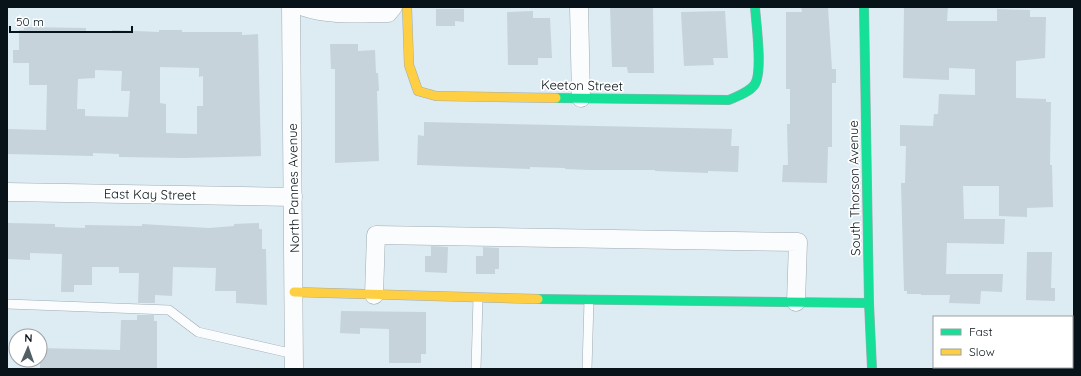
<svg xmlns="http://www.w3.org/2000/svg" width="1081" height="376" viewBox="0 0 1081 376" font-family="Quicksand,sans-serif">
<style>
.building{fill:#c7d3db;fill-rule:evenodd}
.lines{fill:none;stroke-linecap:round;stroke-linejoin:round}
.lane-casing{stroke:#a0acb3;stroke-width:10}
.street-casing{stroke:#a0acb3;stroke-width:19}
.fast-casing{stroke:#a0acb3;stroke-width:10}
.slow-casing{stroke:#a0acb3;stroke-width:10}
.lane{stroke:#fafcfd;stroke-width:9}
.street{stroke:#fafcfd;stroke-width:18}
.fast{stroke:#16e098;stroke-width:9}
.slow{stroke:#ffcf43;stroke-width:9}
.labels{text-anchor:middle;stroke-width:3.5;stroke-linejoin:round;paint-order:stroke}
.street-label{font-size:13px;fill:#071319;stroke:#fff}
</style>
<rect width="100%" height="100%" fill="#ddebf3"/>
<!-- building -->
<g class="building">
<polygon points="610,7 653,7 654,73 628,73 627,67 612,67"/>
<polygon points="801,7 828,7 832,69 836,69 836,83 832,83 832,147 828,147 827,183 782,182 783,165 788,165 787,124 790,124 790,89 786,89 786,12 802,12"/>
<polygon points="904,7 948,7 947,21 997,21 997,9 1030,10 1030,17 1046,17 1045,58 1016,61 1016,98 1046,99 1046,102 1051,102 1050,165 1052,165 1053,207 1027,208 1027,217 999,216 999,186 963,186 964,219 1005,219 1004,244 947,243 946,274 1003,274 1002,292 981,291 980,304 949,303 950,295 921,295 921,294 907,294 907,291 904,291 901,183 905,183 906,146 900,146 900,125 933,126 934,114 938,114 939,94 975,95 975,69 949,68 949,80 903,78"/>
<polygon points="436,9 464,9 464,22 455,21 455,26 436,26"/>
<polygon points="533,11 533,18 550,18 552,58 538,58 538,65 508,65 507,12"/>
<polygon points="725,11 728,58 713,58 714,65 684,66 681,12"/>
<path d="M24 27 86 28V33H112V30L159 32V30H182V32H242V35L258 34 261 156 184 158 119 157V154L93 153V156L7 154V129L46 130 47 85H29V63H13V50H19V30H24ZM160 67 199 68V77L203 76V106H197V134L166 133V104L160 103ZM95 70 122 71 121 91H130L128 117 85 116V109H77L78 79 95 78Z"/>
<polygon points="330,44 358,44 358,51 375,50 376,73 378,73 379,91 377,91 379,161 335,163 335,69 331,69"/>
<polygon points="424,122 732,129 731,146 739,146 738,172 708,171 708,173 655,171 655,170 589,170 565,169 565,168 530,167 530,169 417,165 418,135 424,136"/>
<polygon points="8,223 55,224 55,227 85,228 85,225 142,226 142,224 209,228 234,226 234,224 259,223 259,229 262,229 262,249 266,249 267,305 236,303 236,291 215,291 216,268 173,267 172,296 155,295 155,303 138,303 139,273 119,273 119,267 92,267 92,285 74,285 74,292 61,292 62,254 30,253 30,260 7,259"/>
<polygon points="431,246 448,247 447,273 425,272 425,256 431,256"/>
<polygon points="483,247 499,248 499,269 495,269 495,274 476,274 476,256 483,256"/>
<polygon points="1027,252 1052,252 1051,288 1055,288 1055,301 1026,300"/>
<polygon points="341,311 426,312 426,354 421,354 421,363 389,363 389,329 360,328 360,334 340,333"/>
<polygon points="137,315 154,315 154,321 157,321 157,369 40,369 40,348 120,350 121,320 137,320"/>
</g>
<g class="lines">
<!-- lane casing -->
<g class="lane-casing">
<g id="lane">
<polyline points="7,304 169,310 198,332 294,354"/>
<polyline points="476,369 478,298"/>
<polyline points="587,369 589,300"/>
</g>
</g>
<!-- street casing -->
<g class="street-casing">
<g id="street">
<polyline points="291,7 294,369"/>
<path d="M304 7C330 16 360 13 388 13L393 7"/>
<polyline points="579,7 581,98"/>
<polyline points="7,192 293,197"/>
<polyline points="374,295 376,235 798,242 796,302"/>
</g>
</g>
<!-- fast casing -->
<g class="fast-casing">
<g id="fast">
<polyline points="864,7 869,303 872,369"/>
<path d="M556 98 729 100C738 96 750 92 755 84 763 71 756 23 755 7"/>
<polyline points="538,299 869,303"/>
</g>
</g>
<!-- slow casing -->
<g class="slow-casing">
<g id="slow">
<polyline points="407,7 409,65 418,91 436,96 556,98"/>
<polyline points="294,292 538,299"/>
</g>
</g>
<!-- lane -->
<use href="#lane" class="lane"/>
<!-- street -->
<use href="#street" class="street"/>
<!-- fast -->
<use href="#fast" class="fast"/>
<!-- slow -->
<use href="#slow" class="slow"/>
</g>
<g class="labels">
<!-- street labels -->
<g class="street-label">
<text transform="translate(582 85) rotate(1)" y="5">Keeton Street</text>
<text transform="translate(293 188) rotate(-91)" y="5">North Pannes Avenue</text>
<text transform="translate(854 188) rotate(-91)" y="5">South Thorson Avenue</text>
<text transform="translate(150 194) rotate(1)" y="5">East Kay Street</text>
</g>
</g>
<!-- border -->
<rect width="1081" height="376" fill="none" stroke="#071319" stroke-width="16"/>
<!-- legend -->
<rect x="933" y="316" width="140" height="52" fill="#ffffff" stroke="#9ca1a3"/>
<rect x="941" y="329" width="20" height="6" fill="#16e098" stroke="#9ca1a3"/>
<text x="969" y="336" font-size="12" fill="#071319">Fast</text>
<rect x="941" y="349" width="20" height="6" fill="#ffcf43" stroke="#9ca1a3"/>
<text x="969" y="356" font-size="12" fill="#071319">Slow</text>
<!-- north arrow -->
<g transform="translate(28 348) rotate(2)"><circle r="19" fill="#ffffff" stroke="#9ca1a3"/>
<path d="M0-3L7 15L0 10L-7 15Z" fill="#525f65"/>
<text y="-6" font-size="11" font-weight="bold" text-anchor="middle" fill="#071319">N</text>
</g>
<!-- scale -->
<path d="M10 26v6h122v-6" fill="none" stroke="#071319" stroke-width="2"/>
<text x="16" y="26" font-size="12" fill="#071319" stroke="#ffffff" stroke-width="3" paint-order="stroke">50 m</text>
</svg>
